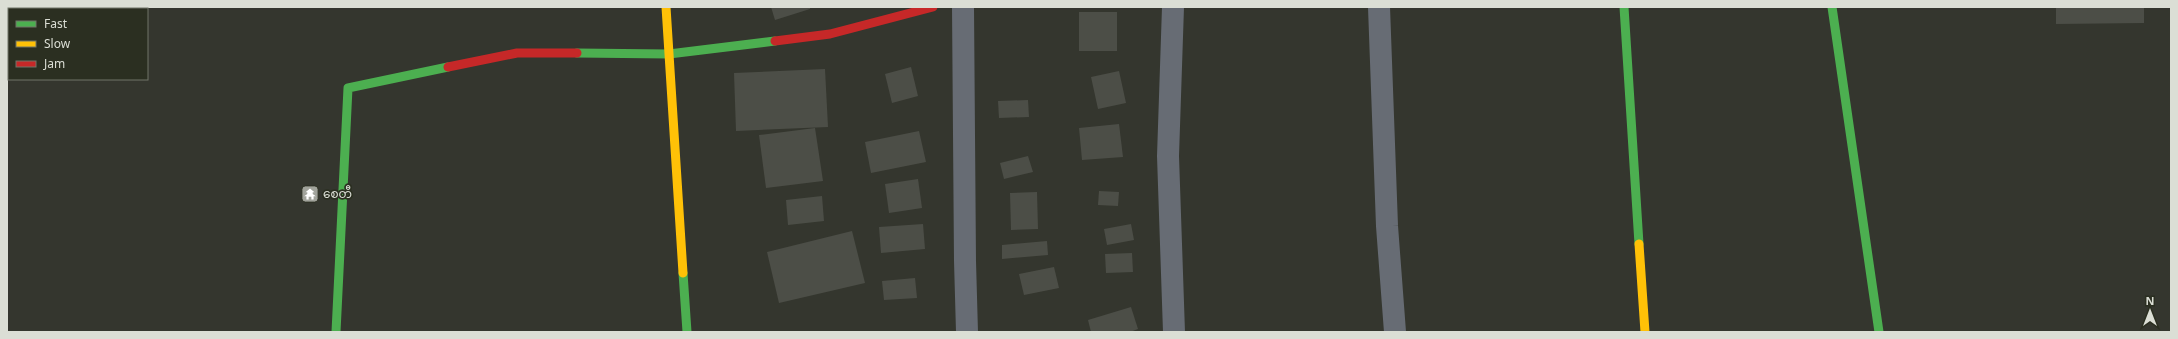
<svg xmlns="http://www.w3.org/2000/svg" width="2178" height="339" viewBox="0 0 2178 339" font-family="Georgia,'Noto Sans Myanmar',serif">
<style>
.building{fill:#4c4e47}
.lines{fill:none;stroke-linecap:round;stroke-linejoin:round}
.street{stroke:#676c74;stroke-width:22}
.fast{stroke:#4caf50;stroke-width:9}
.slow{stroke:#ffc107;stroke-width:9}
.jam{stroke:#c62828;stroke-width:9}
.labels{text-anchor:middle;stroke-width:3.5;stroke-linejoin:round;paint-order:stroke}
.poi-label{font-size:12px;fill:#dbded5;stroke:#2b2f21;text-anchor:start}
</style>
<rect width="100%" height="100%" fill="#34362e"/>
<!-- building -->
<g class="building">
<polygon points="771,7 810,7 810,9 775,20"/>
<polygon points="2056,7 2144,7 2144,23 2056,24"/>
<rect x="1079" y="12" width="38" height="39"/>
<polygon points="911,67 918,96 892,103 885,74"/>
<polygon points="825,69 828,127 736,131 734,73"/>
<polygon points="1119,71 1126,103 1098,109 1091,77"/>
<polygon points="1028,100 1029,117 999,118 998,101"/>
<polygon points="1119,124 1123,157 1082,160 1079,128"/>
<polygon points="815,128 823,181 766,188 759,135"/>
<polygon points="919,131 926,162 871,173 865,142"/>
<polygon points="1028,156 1033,172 1004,179 1000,163"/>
<polygon points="918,179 922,208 889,213 885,184"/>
<polygon points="1099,191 1119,192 1118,206 1098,205"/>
<polygon points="1037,192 1038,229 1011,230 1010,193"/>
<polygon points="822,196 824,221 788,225 786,200"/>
<polygon points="923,224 925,249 881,253 879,227"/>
<polygon points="1131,224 1134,240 1107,245 1104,229"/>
<polygon points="852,231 865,283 779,303 767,252"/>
<polygon points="1047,241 1048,255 1002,259 1002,245"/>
<polygon points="1132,253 1133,272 1106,273 1105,254"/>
<polygon points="1054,267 1059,288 1024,295 1019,274"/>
<polygon points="915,278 917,298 884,300 882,281"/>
<polygon points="1131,307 1138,329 1130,332 1091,332 1088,320"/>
</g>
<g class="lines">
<!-- street -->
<g class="street">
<polyline points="963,7 965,261 967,332"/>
<polyline points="1173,7 1168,156 1174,332"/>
<polyline points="1379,7 1387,226 1395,332"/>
</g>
<!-- fast -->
<g class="fast">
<polyline points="1624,7 1639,244"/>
<polyline points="1832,7 1879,332"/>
<polyline points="577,53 669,54 775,41"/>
<polyline points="683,273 687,332"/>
<polyline points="336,332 348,88 448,67"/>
</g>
<!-- slow -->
<g class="slow">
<polyline points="666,7 683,273"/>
<polyline points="1639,244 1645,332"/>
</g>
<!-- jam -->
<g class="jam">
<polyline points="775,41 830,34 933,7"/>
<polyline points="448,67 517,53 577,53"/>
</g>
</g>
<!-- icons -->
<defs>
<g id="temple-square" transform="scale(0.9)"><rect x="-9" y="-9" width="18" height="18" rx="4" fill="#a1a39b" stroke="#2b2f21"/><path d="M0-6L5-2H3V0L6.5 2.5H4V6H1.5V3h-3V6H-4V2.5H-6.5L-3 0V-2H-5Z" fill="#fff"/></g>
</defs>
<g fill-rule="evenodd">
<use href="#temple-square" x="310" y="194"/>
</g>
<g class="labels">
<!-- poi labels -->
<g class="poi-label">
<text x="323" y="198">စေတီ</text>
</g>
</g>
<!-- border -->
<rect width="2178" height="339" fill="none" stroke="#dbded5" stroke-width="16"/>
<!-- legend -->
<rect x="8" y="8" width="140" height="72" fill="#2b2f21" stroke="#717569"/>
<rect x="16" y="21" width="20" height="6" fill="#4caf50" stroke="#717569"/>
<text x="44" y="28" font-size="12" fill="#dbded5">Fast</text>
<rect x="16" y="41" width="20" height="6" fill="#ffc107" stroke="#717569"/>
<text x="44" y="48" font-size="12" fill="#dbded5">Slow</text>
<rect x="16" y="61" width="20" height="6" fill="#c62828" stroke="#717569"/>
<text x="44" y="68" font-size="12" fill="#dbded5">Jam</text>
<!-- north arrow -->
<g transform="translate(2150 311)" stroke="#2b2f21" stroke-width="3" paint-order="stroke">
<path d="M0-3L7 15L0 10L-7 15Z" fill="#dbded5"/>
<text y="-6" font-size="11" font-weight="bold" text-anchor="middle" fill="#dbded5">N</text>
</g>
</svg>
